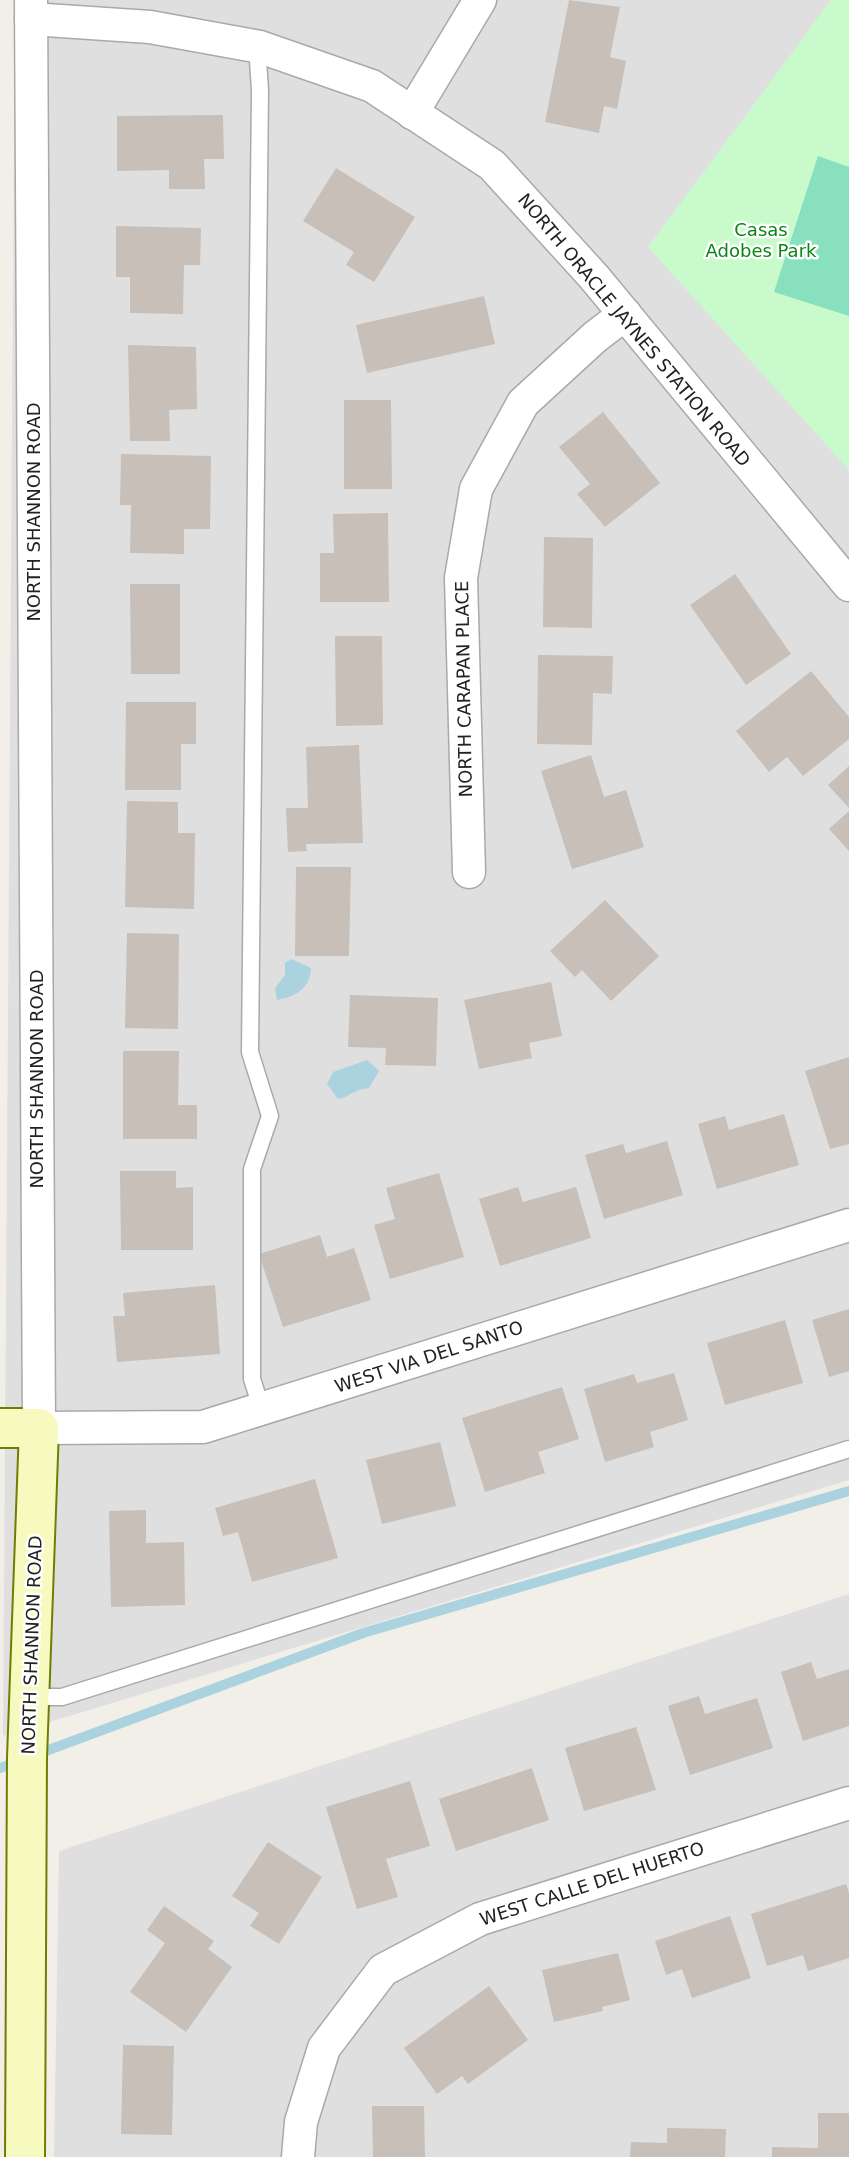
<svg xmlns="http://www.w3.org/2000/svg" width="849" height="2157" viewBox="0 0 849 2157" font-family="'DejaVu Sans',sans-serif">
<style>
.residential{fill:#e0dfdf}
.park{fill:#c8facc}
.pitch{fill:#88e0be}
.water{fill:#aad3df}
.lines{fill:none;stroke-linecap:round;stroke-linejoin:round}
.stream{stroke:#aad3df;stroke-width:10}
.building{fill:#c7bfb8}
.lane-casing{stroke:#a9a9a9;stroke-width:19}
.street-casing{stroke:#a9a9a9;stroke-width:35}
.secondary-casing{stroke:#707d05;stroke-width:42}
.lane{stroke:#fff;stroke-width:16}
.street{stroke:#fff;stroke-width:32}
.secondary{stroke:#f7fabf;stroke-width:38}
.labels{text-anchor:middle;stroke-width:5;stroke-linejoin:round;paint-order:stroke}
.park-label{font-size:18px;fill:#0c8416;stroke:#fff}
.street-label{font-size:18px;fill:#222;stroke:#fff}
</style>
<rect width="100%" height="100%" fill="#f2efe9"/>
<!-- residential -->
<g class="residential">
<polygon points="15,0 849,0 849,1480 3,1736"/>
<polygon points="849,1594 849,2157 54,2157 59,1851"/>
</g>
<!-- park -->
<polygon class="park" points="831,0 849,0 849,470 648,247"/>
<!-- pitch -->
<polygon class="pitch" points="818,156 849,167 849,316 774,292"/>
<!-- water -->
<g class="water">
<path d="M291 959 311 968C311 988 295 997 277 1000L275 988 285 975V963Z"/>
<path d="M367 1060 379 1071 369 1088C352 1090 350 1097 338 1099L327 1084 333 1072Z"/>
</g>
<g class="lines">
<!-- stream -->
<polyline class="stream" points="0,1768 363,1633 849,1491"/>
</g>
<!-- building -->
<g class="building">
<polygon points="569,0 620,7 610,57 626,61 617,109 604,106 599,133 545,122"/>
<polygon points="223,115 224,159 204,159 205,189 169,189 169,170 117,171 117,116"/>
<polygon points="336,168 415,217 374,282 346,265 354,252 303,221"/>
<polygon points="116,226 201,228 200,265 184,265 183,314 130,313 130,277 116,277"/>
<polygon points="484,296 495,344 367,373 356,325"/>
<polygon points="128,345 196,347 197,409 169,410 170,441 130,441"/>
<polygon points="344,400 391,400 392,489 344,489"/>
<polygon points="603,412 660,483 605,527 577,494 590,484 559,447"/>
<polygon points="121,454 211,456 210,529 184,529 184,554 130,553 131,505 120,505"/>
<polygon points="388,513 389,602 320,602 320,553 334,553 333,514"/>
<polygon points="544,537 593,538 592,628 543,627"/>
<polygon points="735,574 791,654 746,685 690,605"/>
<polygon points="130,584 180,584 180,674 131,674"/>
<polygon points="335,636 382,636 383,725 336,726"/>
<polygon points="538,655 613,656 612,694 593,693 592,745 537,744"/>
<polygon points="811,671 849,717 849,739 803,776 787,757 769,772 736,731"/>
<polygon points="126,702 196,702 196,744 181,744 181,790 125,790"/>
<polygon points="359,745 363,843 306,844 307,851 288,852 286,808 308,808 306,747"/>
<polygon points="591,755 604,797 626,790 644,847 572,869 541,771"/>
<polygon points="849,766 849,808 828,785"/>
<polygon points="127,801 178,802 178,833 195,833 194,909 125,907"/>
<polygon points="849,811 849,851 829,829"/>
<polygon points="296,867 351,867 349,956 295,956"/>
<polygon points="605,900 659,956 611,1001 582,970 575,977 550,951"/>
<polygon points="127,933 179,934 178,1029 125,1028"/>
<polygon points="551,982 562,1036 529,1043 532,1058 479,1069 464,1000"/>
<polygon points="350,995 438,998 436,1066 385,1065 386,1048 348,1047"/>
<polygon points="123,1051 179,1051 178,1105 197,1105 197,1139 123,1139"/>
<polygon points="849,1057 849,1144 830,1149 805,1071"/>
<polygon points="784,1114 799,1165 717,1189 698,1124 725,1116 729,1130"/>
<polygon points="667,1141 683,1195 604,1219 585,1155 623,1144 626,1153"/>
<polygon points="120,1171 176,1171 176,1188 193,1187 193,1250 121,1250"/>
<polygon points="439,1173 464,1257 390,1279 374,1225 395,1219 386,1188"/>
<polygon points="518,1187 523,1202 576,1187 591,1238 500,1266 479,1199"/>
<polygon points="320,1235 327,1257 354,1248 371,1300 283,1327 259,1254"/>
<polygon points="215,1285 220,1354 117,1362 113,1316 125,1316 123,1293"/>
<polygon points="849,1309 849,1371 829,1377 812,1320"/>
<polygon points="785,1320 803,1383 725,1405 707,1343"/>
<polygon points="674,1373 688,1420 650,1432 654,1447 605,1462 584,1389 634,1374 637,1383"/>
<polygon points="562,1387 579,1439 538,1452 545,1473 485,1492 462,1418"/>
<polygon points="440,1442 456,1506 382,1524 366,1460"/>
<polygon points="315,1479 338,1558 252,1582 238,1532 223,1536 215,1508"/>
<polygon points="146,1510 146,1543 184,1542 185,1605 111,1607 109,1511"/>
<polygon points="811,1662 817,1679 849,1669 849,1726 803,1741 781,1672"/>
<polygon points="699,1696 705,1714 757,1698 773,1748 690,1775 668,1706"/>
<polygon points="636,1727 656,1790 584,1811 565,1748"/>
<polygon points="532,1768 549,1820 456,1851 439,1799"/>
<polygon points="410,1781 430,1846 386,1859 398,1897 357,1909 326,1807"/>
<polygon points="268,1842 322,1877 279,1944 250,1926 259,1913 232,1896"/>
<polygon points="846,1884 849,1893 849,1958 808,1971 803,1955 767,1966 751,1914"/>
<polygon points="164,1906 214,1941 208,1949 232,1967 186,2032 130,1992 165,1943 147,1930"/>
<polygon points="730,1916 751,1978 692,1998 682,1969 666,1975 655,1941"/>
<polygon points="618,1953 630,2000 602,2007 603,2011 554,2022 542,1970"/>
<polygon points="489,1986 528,2040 468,2084 462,2076 437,2094 404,2048"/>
<polygon points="123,2045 174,2046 172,2135 121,2134"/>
<polygon points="372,2106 424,2106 425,2157 373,2157"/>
<polygon points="818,2113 849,2113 849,2157 772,2157 772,2147 818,2148"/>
<polygon points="667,2128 726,2129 725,2157 630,2157 631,2142 667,2143"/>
</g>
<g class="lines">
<!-- lane casing -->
<g class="lane-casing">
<g id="lane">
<polyline points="257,46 260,90 250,1052 270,1116 252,1169 252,1379 262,1410"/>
<polyline points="30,1697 62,1697 849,1449"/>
</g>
</g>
<!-- street casing -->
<g class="street-casing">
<g id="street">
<polyline points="31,0 39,1428 203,1427 849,1225"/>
<polyline points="31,19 150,27 260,47 372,86 492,165 594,277 849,585"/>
<polyline points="412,113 480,0"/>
<polyline points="469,872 461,578 476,489 523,403 595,337 625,314"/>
<polyline points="298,2157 301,2122 324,2048 383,1970 480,1919 849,1803"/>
</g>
</g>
<!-- secondary casing -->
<g class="secondary-casing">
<polyline id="secondary" points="0,1428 39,1428 27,1758 25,2157"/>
</g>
<!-- lane -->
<use href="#lane" class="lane"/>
<!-- street -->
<use href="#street" class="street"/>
<!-- secondary -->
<use href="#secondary" class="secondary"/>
</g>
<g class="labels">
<!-- park labels -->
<g class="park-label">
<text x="761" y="236">Casas<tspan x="761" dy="21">Adobes Park</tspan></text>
</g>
<!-- street labels -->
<g class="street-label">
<text transform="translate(634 330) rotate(50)" y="6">NORTH ORACLE JAYNES STATION ROAD</text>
<text transform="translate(34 512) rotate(-90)" y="6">NORTH SHANNON ROAD</text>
<text transform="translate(464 689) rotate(-91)" y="6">NORTH CARAPAN PLACE</text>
<text transform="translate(37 1079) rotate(-90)" y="6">NORTH SHANNON ROAD</text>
<text transform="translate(429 1357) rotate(-18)" y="6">WEST VIA DEL SANTO</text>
<text transform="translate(32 1645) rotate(-88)" y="6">NORTH SHANNON ROAD</text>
<text transform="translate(592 1884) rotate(-18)" y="6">WEST CALLE DEL HUERTO</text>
</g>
</g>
</svg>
